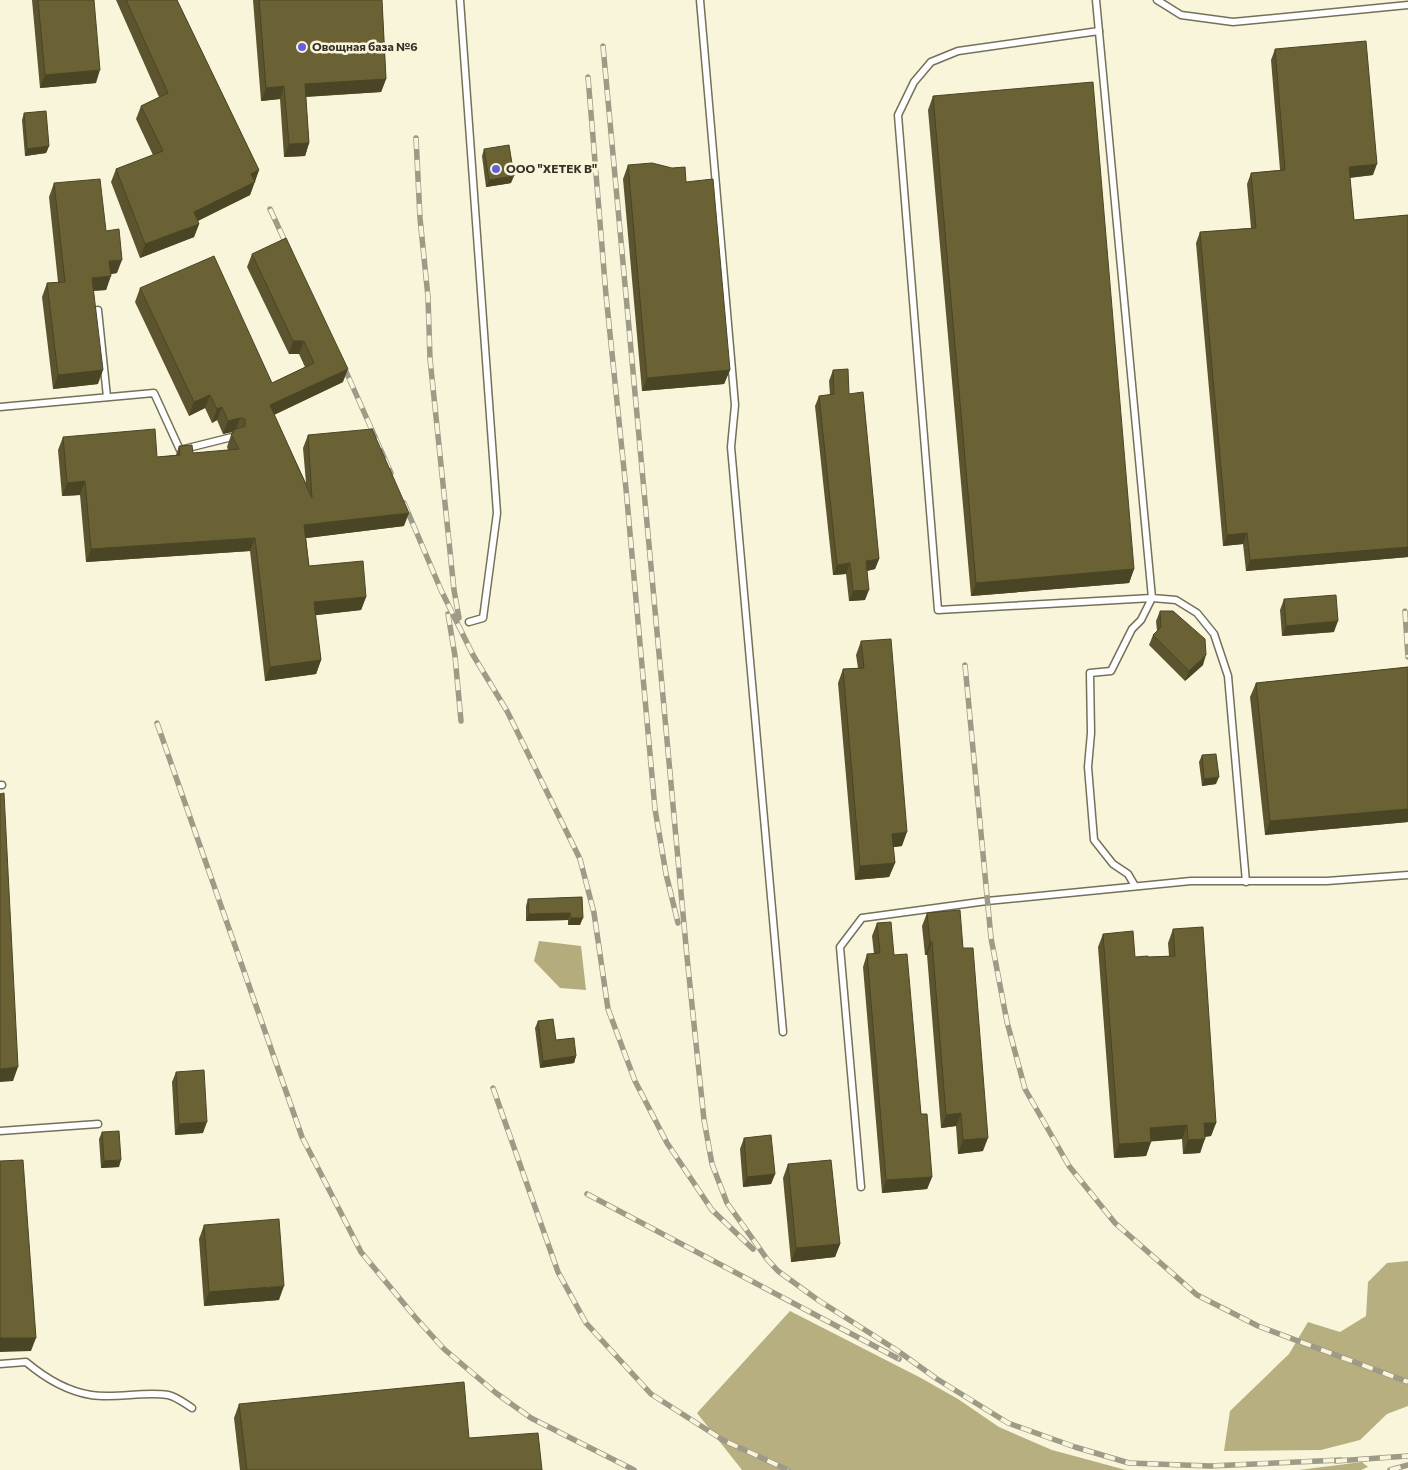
<svg xmlns="http://www.w3.org/2000/svg" width="1408" height="1470" viewBox="0 0 1408 1470" font-family="Commissioner,sans-serif">
<style>
.forest{fill:#b7af80}
.water{fill:#b4ac7d}
.lines{fill:none;stroke-linecap:round;stroke-linejoin:round}
.lane-casing{stroke:#747159;stroke-width:9}
.lane{stroke:#fff;stroke-width:6}
.rail-casing{stroke:#9d9a87;stroke-width:5.5}
.rail{stroke:#f9f5da;stroke-width:4;stroke-dasharray:11;stroke-linecap:butt}
.wall{fill:#5b542e}
.shaded-wall{fill:#4a4525}
.building{fill:#6a6235;stroke:#4a4525}
.poi-dot{fill:#6360d9;stroke:#f9f5da;stroke-width:2}
.labels{text-anchor:middle;stroke-width:5;stroke-linejoin:round;paint-order:stroke}
.poi-label{font-size:12px;font-weight:bold;fill:#333127;stroke:#f9f5da;text-anchor:start}
</style>
<rect width="100%" height="100%" fill="#f9f5da"/>
<!-- forest -->
<g class="forest">
<polygon points="1408,1261 1408,1406 1387,1414 1360,1440 1321,1450 1224,1451 1230,1411 1289,1354 1308,1322 1340,1332 1366,1316 1368,1282 1387,1263"/>
<polygon points="790,1311 921,1378 958,1399 999,1427 1052,1450 1126,1470 742,1470 697,1413"/>
<polygon points="1362,1462 1368,1467 1361,1470 1299,1470"/>
</g>
<!-- water -->
<polygon class="water" points="539,941 581,946 586,990 560,988 534,961"/>
<g class="lines">
<!-- lane casing -->
<g class="lane-casing">
<g id="lane">
<polyline points="460,0 497,513 483,618 469,622"/>
<polyline points="700,0 735,405 731,447 783,1032"/>
<polyline points="1096,0 1152,598 1176,600 1197,613 1214,634 1228,676 1246,882"/>
<polyline points="1157,0 1181,15 1233,22 1408,5"/>
<polyline points="1099,31 958,51 931,62 914,82 898,115 938,610 1152,598 1141,620 1132,629 1111,671 1090,673 1091,733 1088,767 1094,840 1113,864 1128,874 1135,886"/>
<polyline points="98,310 107,397"/>
<polyline points="0,407 154,393 180,450 236,436"/>
<polyline points="0,785 2,785"/>
<polyline points="0,1131 98,1124"/>
<polyline points="861,1187 840,947 862,918 987,901 1191,881 1327,881 1408,875"/>
<path d="M0 1364 26 1362C45 1378 66 1391 91 1395 117 1399 143 1391 168 1395 177 1397 184 1403 192 1408"/>
</g>
</g>
<!-- lane -->
<use href="#lane" class="lane"/>
<!-- rail casing -->
<g class="rail-casing">
<g id="rail">
<polyline points="603,46 687,957 704,1120 712,1164 727,1203 767,1259 778,1271 818,1300 898,1351 937,1379 1008,1423 1075,1447 1129,1463 1210,1466 1341,1460"/>
<polyline points="588,77 606,295 626,489 655,809 666,874 678,923"/>
<polyline points="416,138 420,218 428,297 430,359 454,590 459,618"/>
<polyline points="270,209 290,252"/>
<polyline points="340,358 391,473"/>
<polyline points="404,503 441,590 473,655 507,711 580,859 594,913 608,1009 635,1081 667,1143 712,1210 753,1249"/>
<polyline points="1405,611 1408,657"/>
<polyline points="448,614 455,656 461,721"/>
<polyline points="965,665 991,938 1007,1022 1025,1089 1069,1166 1115,1223 1197,1295 1258,1326 1408,1382"/>
<polyline points="157,723 302,1137 361,1252 415,1317 444,1349 496,1393 531,1418 634,1470"/>
<polyline points="493,1088 558,1272 586,1323 651,1394 723,1440 788,1470"/>
<polyline points="587,1194 899,1359"/>
<polyline points="1336,1461 1408,1456"/>
<polyline points="1390,1470 1408,1465"/>
</g>
</g>
<!-- rail -->
<use href="#rail" class="rail"/>
</g>
<!-- wall -->
<g class="wall">
<polygon points="32,0 94,0 96,83 40,88"/>
<polygon points="116,0 177,0 259,170 250,195 198,221 199,224 194,237 140,258 111,182 116,169 153,155 136,119 141,106 159,97"/>
<polygon points="253,0 382,0 386,79 381,92 306,97 309,143 305,156 284,157 280,99 261,101"/>
<polygon points="1275,49 1373,175 1350,178 1354,220 1408,215 1408,557 1246,571 1243,544 1223,546 1196,243 1200,232 1251,228 1247,184 1251,173 1280,170 1271,60"/>
<polygon points="933,96 1134,569 1129,583 971,596 928,110"/>
<polygon points="24,113 49,146 46,153 25,156 22,120"/>
<polygon points="484,149 511,183 486,187 482,156"/>
<polygon points="628,165 686,182 730,370 724,384 642,391 623,179"/>
<polygon points="54,183 106,231 117,273 111,274 106,290 93,291 98,384 53,389 42,297 47,283 58,282 49,197"/>
<polygon points="252,254 343,382 274,415 306,483 303,448 308,435 404,526 306,538 309,566 366,597 361,610 315,615 321,660 316,674 265,681 250,551 86,562 80,495 62,496 58,450 63,437 157,457 176,455 179,446 193,453 228,450 227,447 232,432 223,434 217,420 212,423 205,408 189,416 135,302 140,288 272,383 305,367 299,354 289,354 247,267"/>
<polygon points="833,370 849,394 879,559 875,569 867,571 865,600 849,601 846,574 833,575 815,406 819,396 830,395 829,381"/>
<polygon points="1284,599 1334,632 1282,636 1280,610"/>
<polygon points="1160,611 1203,665 1185,681 1149,645 1153,635 1157,631 1156,621"/>
<polygon points="861,641 902,846 893,847 895,863 889,877 855,880 838,683 843,669 858,668 856,655"/>
<polygon points="1408,667 1408,822 1265,835 1250,697 1256,683"/>
<polygon points="1202,755 1216,784 1202,786 1199,762"/>
<polygon points="582,897 580,925 568,925 568,920 526,921 526,906 528,899"/>
<polygon points="927,913 983,1151 958,1154 956,1126 941,1128 927,955 925,955 922,926"/>
<polygon points="877,923 894,955 932,1177 927,1189 882,1193 863,967 867,954 874,954 872,936"/>
<polygon points="1173,929 1216,1123 1211,1136 1205,1137 1200,1153 1183,1154 1182,1139 1151,1141 1146,1156 1114,1158 1098,947 1103,934 1135,957 1148,957 1169,956 1168,943"/>
<polygon points="538,1021 556,1040 576,1056 574,1063 540,1068 535,1028"/>
<polygon points="176,1072 203,1133 175,1135 172,1082"/>
<polygon points="102,1132 119,1167 101,1168 99,1139"/>
<polygon points="744,1138 775,1174 771,1184 743,1187 740,1149"/>
<polygon points="788,1164 840,1244 835,1257 791,1262 783,1178"/>
<polygon points="204,1225 279,1300 204,1306 199,1239"/>
<polygon points="239,1404 469,1438 542,1470 240,1470 234,1418"/>
</g>
<!-- shaded-wall -->
<g class="shaded-wall">
<polygon points="100,70 96,83 40,88 45,75"/>
<polygon points="386,79 381,92 300,97 305,84"/>
<polygon points="284,86 280,99 261,101 266,88"/>
<polygon points="309,143 305,156 284,157 289,144"/>
<polygon points="49,146 46,153 25,156 27,149"/>
<polygon points="1377,164 1373,175 1345,178 1349,167"/>
<polygon points="259,170 250,195 189,225 194,212 251,174"/>
<polygon points="514,176 511,183 486,187 489,180"/>
<polygon points="199,224 194,237 140,258 145,244"/>
<polygon points="122,260 117,273 104,275 109,261"/>
<polygon points="111,276 106,290 87,291 92,278"/>
<polygon points="293,341 304,341 299,354 289,354"/>
<polygon points="348,369 343,382 265,419 270,405"/>
<polygon points="103,370 98,384 53,389 58,375"/>
<polygon points="730,370 724,384 642,391 647,378"/>
<polygon points="210,395 205,408 189,416 194,402"/>
<polygon points="222,407 217,420 212,423 217,409"/>
<polygon points="240,418 235,431 233,430 232,432 223,434 228,421"/>
<polygon points="85,481 80,495 62,496 67,483"/>
<polygon points="409,513 404,526 299,539 304,525"/>
<polygon points="1247,533 1243,544 1223,546 1227,535"/>
<polygon points="255,538 250,551 86,562 91,549"/>
<polygon points="1408,547 1408,557 1246,571 1250,560"/>
<polygon points="879,559 875,569 862,572 866,561"/>
<polygon points="850,563 846,574 833,575 837,565"/>
<polygon points="1134,569 1129,583 971,596 976,583"/>
<polygon points="869,590 865,600 849,601 853,591"/>
<polygon points="366,597 361,610 309,616 314,602"/>
<polygon points="1338,621 1334,632 1282,636 1286,626"/>
<polygon points="1206,655 1203,665 1185,681 1189,671"/>
<polygon points="321,660 316,674 265,681 270,667"/>
<polygon points="1219,777 1216,784 1202,786 1204,779"/>
<polygon points="1408,809 1408,822 1265,835 1270,821"/>
<polygon points="907,832 902,846 887,848 892,834"/>
<polygon points="895,863 889,877 855,880 860,866"/>
<polygon points="570,913 568,920 526,921 529,914"/>
<polygon points="571,918 583,918 580,925 568,925"/>
<polygon points="930,942 932,942 927,955 925,955"/>
<polygon points="576,1056 574,1063 540,1068 543,1061"/>
<polygon points="18,1067 13,1081 0,1082 0,1069"/>
<polygon points="961,1113 956,1126 941,1128 946,1115"/>
<polygon points="207,1122 203,1133 175,1135 179,1124"/>
<polygon points="1204,1123 1216,1123 1211,1136 1199,1137"/>
<polygon points="1187,1125 1182,1139 1145,1142 1150,1128"/>
<polygon points="988,1138 983,1151 958,1154 963,1140"/>
<polygon points="1205,1139 1200,1153 1183,1154 1188,1140"/>
<polygon points="1151,1142 1146,1156 1114,1158 1119,1144"/>
<polygon points="121,1160 119,1167 101,1168 104,1161"/>
<polygon points="775,1174 771,1184 743,1187 747,1177"/>
<polygon points="932,1177 927,1189 882,1193 886,1180"/>
<polygon points="840,1244 835,1257 791,1262 796,1248"/>
<polygon points="284,1286 279,1300 204,1306 209,1292"/>
<polygon points="0,1338 36,1338 31,1351 0,1352"/>
</g>
<!-- building -->
<g class="building">
<polygon points="38,0 94,0 100,70 45,75"/>
<polygon points="126,0 177,0 259,170 251,174 255,182 194,212 199,224 145,244 116,169 163,151 141,106 168,93"/>
<polygon points="259,0 382,0 386,79 305,84 309,143 289,144 284,86 266,88"/>
<polygon points="1366,41 1377,164 1349,167 1354,220 1408,215 1408,547 1250,560 1247,533 1227,535 1200,232 1256,228 1251,173 1285,170 1275,49"/>
<polygon points="1093,82 1134,569 976,583 933,96"/>
<polygon points="46,111 49,146 27,149 24,113"/>
<polygon points="509,145 514,176 489,180 484,149"/>
<polygon points="652,163 672,168 685,167 686,182 713,179 730,370 647,378 628,165"/>
<polygon points="100,179 106,231 119,229 122,260 109,261 111,276 92,278 103,370 58,375 47,283 65,282 54,183"/>
<polygon points="286,238 348,369 270,405 312,498 308,435 372,429 409,513 304,525 309,566 363,561 366,597 314,602 321,660 270,667 255,538 91,549 85,481 67,483 63,437 155,429 157,457 180,455 179,446 192,445 193,453 239,449 231,434 234,432 233,430 245,426 245,419 240,418 228,421 222,407 217,409 210,395 194,402 140,288 214,256 272,383 314,363 304,341 293,341 252,254"/>
<polygon points="848,369 849,394 863,392 879,559 866,561 869,590 853,591 850,563 837,565 819,396 834,394 833,370"/>
<polygon points="1336,595 1338,621 1286,626 1284,599"/>
<polygon points="1160,611 1173,611 1205,639 1206,655 1189,671 1153,635 1161,627"/>
<polygon points="891,639 907,832 892,834 895,863 860,866 843,669 864,668 861,641"/>
<polygon points="1408,667 1408,809 1270,821 1256,683"/>
<polygon points="1216,754 1219,777 1204,779 1202,755"/>
<polygon points="4,793 18,1067 0,1069 0,794"/>
<polygon points="582,897 583,918 571,918 570,913 529,914 528,899"/>
<polygon points="960,910 963,948 973,948 988,1138 963,1140 961,1113 946,1115 932,942 930,942 927,913"/>
<polygon points="891,922 894,955 907,954 921,1114 927,1114 932,1177 886,1180 867,954 880,953 877,923"/>
<polygon points="1203,927 1216,1123 1204,1123 1205,1139 1188,1140 1187,1125 1150,1128 1151,1142 1119,1144 1103,934 1133,931 1135,957 1148,956 1148,957 1175,956 1173,929"/>
<polygon points="553,1019 556,1040 574,1038 576,1056 543,1061 538,1021"/>
<polygon points="204,1070 207,1122 179,1124 176,1072"/>
<polygon points="119,1131 121,1160 104,1161 102,1132"/>
<polygon points="771,1135 775,1174 747,1177 744,1138"/>
<polygon points="23,1160 36,1338 0,1338 0,1161"/>
<polygon points="831,1160 840,1244 796,1248 788,1164"/>
<polygon points="279,1219 284,1286 209,1292 204,1225"/>
<polygon points="464,1382 469,1438 538,1433 542,1470 247,1470 239,1404"/>
</g>
<!-- markers -->
<g class="poi-dot">
<circle cx="302" cy="47" r="5"/>
<circle cx="496" cy="169" r="5"/>
</g>
<g class="labels">
<!-- poi labels -->
<g class="poi-label">
<text x="312" y="51">Овощная база №6</text>
<text x="506" y="173">ООО "ХЕТЕК В"</text>
</g>
</g>
</svg>
